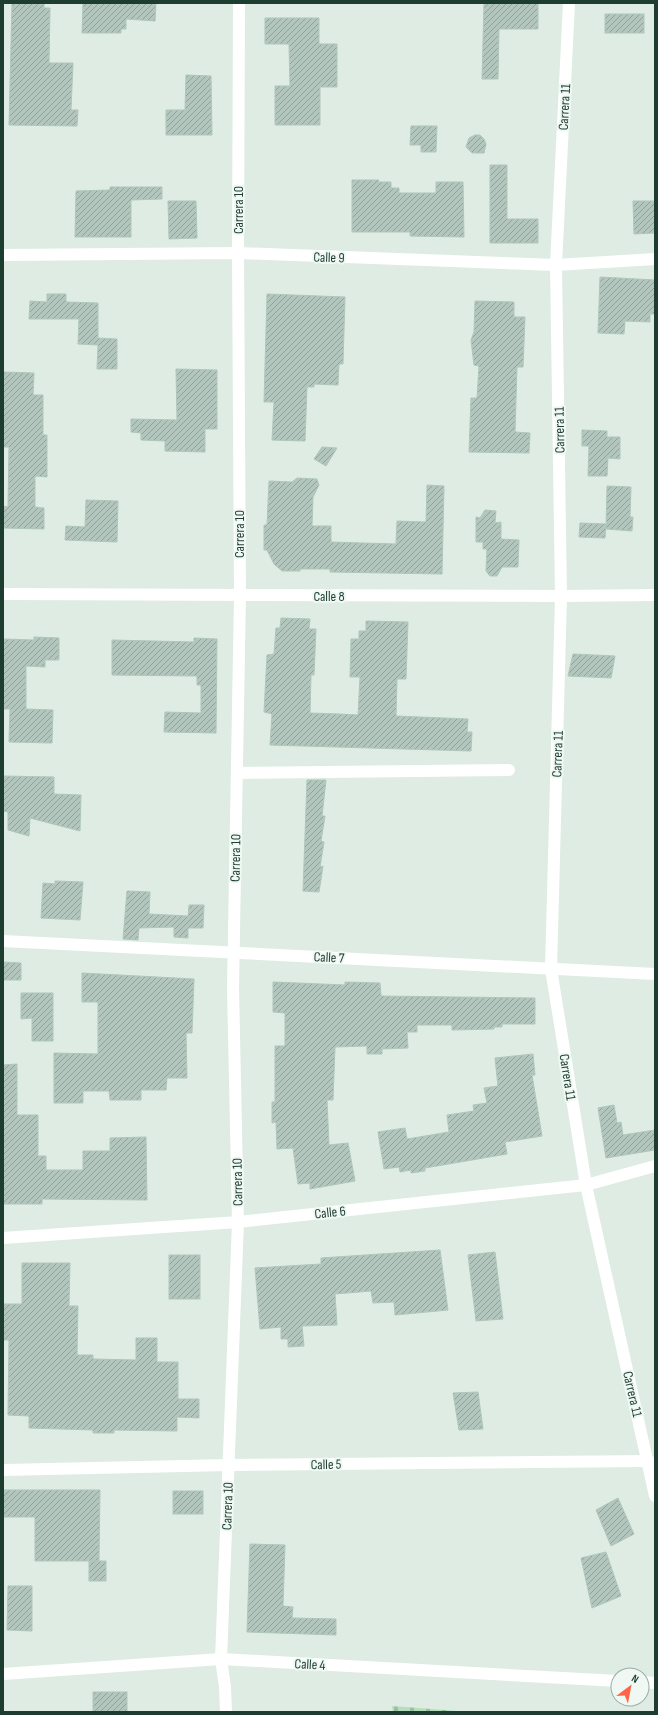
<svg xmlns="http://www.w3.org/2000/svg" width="658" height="1715" viewBox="0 0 658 1715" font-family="'Sofia Sans Condensed',sans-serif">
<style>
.cemetery{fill:url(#cemetery-stones)}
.building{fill:url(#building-hatch);stroke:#b0c6bb}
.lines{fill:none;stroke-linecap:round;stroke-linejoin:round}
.minor{stroke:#fff;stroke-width:12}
.labels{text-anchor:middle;stroke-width:4;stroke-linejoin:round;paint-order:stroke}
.street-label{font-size:14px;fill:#1e3d31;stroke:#eff8f2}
</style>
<defs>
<pattern id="cemetery-stones" width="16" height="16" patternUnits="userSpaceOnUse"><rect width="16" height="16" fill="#b4dfbc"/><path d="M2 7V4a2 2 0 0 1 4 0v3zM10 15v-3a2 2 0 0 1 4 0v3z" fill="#9ac0a2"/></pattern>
<pattern id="building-hatch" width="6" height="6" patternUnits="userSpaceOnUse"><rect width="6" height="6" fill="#b3c6bd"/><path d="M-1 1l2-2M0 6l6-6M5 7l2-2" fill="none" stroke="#91a29a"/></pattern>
</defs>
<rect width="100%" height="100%" fill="#deece4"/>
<!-- cemetery -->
<polygon class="cemetery" points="392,1706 471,1712 393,1712"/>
<!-- building -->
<g class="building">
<polygon points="12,3 44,3 44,8 50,8 49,63 73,63 71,110 78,110 77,126 9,125"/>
<polygon points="83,3 156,3 155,21 126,19 126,29 121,29 121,33 82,33"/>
<polygon points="498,3 538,3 538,29 499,29 498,79 482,79 484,4"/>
<rect x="605" y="14" width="39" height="19"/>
<polygon points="265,18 319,18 319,44 337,44 337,87 320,87 320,125 275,125 275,86 290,86 289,44 265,44"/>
<polygon points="186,75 211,76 212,135 166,135 166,110 185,110"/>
<polygon points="411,126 437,126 436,152 421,152 421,145 410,145"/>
<polygon points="475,135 480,135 484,139 486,144 484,153 472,153 466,147 469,138"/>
<polygon points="490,165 507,165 507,219 538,219 538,243 490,243"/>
<polygon points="352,180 379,180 378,182 391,182 391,188 399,188 399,193 436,193 436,182 463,182 464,237 410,236 410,232 352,232"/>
<polygon points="110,187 162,187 162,199 131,200 131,237 75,237 76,191 110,190"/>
<polygon points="168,201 196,201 197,238 169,239"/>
<polygon points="633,201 655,201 655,233 634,234"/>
<polygon points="600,277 655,280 655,314 650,314 650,322 625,321 624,334 598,333"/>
<polygon points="47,294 66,294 66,302 98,303 98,338 117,339 117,369 97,369 98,345 78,344 79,319 29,319 30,301 47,302"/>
<polygon points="267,294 345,297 343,364 339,364 338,385 314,384 314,387 307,387 305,441 272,440 274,402 264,402"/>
<polygon points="475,301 514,302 514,317 525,317 523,367 517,367 515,432 530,433 529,453 469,452 471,398 477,398 479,366 474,365 471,340 474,332"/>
<polygon points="176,369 217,370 217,429 205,429 205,452 165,451 165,441 141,440 141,433 131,432 131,419 177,420"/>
<polygon points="3,372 34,373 33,395 43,395 43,435 47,435 47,477 35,476 35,507 44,508 44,529 3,528 3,506 8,507 9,447 3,447"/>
<polygon points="582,430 607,431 607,437 620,437 620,459 608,458 607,476 588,476 589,446 582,446"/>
<polygon points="322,447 337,448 326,466 314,459"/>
<polygon points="297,478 317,479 319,485 313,497 312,526 331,526 331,542 396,544 397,521 426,522 427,485 444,486 442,574 330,572 330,569 300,569 300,571 282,571 274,564 267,550 264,550 264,525 267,525 269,481 292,482"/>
<polygon points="607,486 631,487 630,517 633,517 632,531 606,529"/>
<polygon points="86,500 118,501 117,542 65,540 66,526 85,527"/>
<polygon points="485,510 496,511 495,523 501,522 501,539 519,540 518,567 502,567 497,576 490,576 486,571 487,549 483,549 483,542 476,542 476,517 480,518"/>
<polygon points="580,523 606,524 605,538 579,537"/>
<polygon points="281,618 310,619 309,629 316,629 314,675 311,675 310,713 339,714 358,715 360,677 350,677 351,639 359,639 359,631 366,631 366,621 408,622 406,679 397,679 396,716 468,719 467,732 472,732 471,751 270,745 272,714 264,712 267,655 274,654 276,628 280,628"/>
<polygon points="34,637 59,638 59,660 45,660 45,667 26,666 26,709 53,710 52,743 9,742 10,709 3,709 3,639 34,640"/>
<polygon points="194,638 217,639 216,733 164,732 165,712 201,713 201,685 197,685 197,676 112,675 112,640 194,642"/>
<polygon points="573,654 615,656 611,678 568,676"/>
<polygon points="3,776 54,777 54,794 81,795 80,831 30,818 29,836 8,830 8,812 3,811"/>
<polygon points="307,780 326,780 322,816 325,816 321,841 324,842 320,867 323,866 319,892 303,891"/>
<polygon points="55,881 83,882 80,920 41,918 43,883 55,884"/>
<polygon points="127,891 150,892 149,914 188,916 188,918 189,905 204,905 203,928 188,928 188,938 174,937 174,927 139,928 138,940 123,939"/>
<polygon points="3,962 21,963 21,980 3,980"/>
<polygon points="82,973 194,979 192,1033 186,1033 187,1078 167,1078 166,1090 141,1090 141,1100 110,1100 109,1091 83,1091 83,1103 54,1103 54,1053 98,1054 98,1002 82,1002"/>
<polygon points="273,982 345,985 345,982 380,983 381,996 535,998 535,1024 502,1024 502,1027 494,1027 494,1029 452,1030 452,1025 417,1025 417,1032 407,1032 408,1048 382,1049 382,1054 367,1054 367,1046 335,1047 333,1100 327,1100 329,1145 348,1143 355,1181 310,1189 310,1183 298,1184 293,1148 277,1149 276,1122 272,1123 272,1102 275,1102 275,1046 285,1046 285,1013 273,1012"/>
<polygon points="21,993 53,993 53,1041 32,1041 32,1018 21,1019"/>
<polygon points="533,1054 535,1075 532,1075 542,1136 505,1142 507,1154 425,1168 425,1171 411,1173 411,1170 400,1172 399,1167 384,1169 378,1132 405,1128 407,1139 449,1132 447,1115 474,1111 473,1105 487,1103 484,1088 498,1086 495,1058"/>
<polygon points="17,1064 17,1115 38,1115 38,1156 46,1156 46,1170 83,1170 83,1151 110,1151 110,1138 146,1137 147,1200 42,1199 42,1204 3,1204 3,1065"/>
<polygon points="614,1105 617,1123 621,1122 623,1135 655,1130 655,1150 606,1158 598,1108"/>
<polygon points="440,1250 448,1310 395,1315 394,1302 373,1303 371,1291 335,1294 337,1325 302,1326 304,1346 288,1347 288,1339 281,1339 281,1327 260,1329 255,1268 321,1264 321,1258"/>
<polygon points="495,1252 503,1319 476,1321 468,1255"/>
<rect x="169" y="1255" width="31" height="44"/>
<polygon points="22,1263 70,1263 69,1306 78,1306 77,1355 93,1355 93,1359 136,1360 136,1338 157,1338 157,1362 178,1362 178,1399 199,1399 199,1418 177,1417 177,1431 114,1430 114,1433 93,1433 93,1430 29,1428 29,1416 8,1415 9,1340 3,1340 3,1304 22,1304"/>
<polygon points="478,1392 483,1429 459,1430 453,1393"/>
<polygon points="3,1490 100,1490 99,1561 106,1561 106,1581 89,1581 89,1561 98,1561 35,1561 35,1517 3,1517"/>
<rect x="173" y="1491" width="30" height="23"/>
<polygon points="618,1498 634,1534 611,1546 596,1510"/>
<polygon points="250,1544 285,1545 283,1606 293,1607 292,1618 336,1619 336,1635 247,1632"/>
<polygon points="606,1552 621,1596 592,1608 581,1558"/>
<polygon points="8,1586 32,1586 32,1631 7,1630"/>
<rect x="93" y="1692" width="34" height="20"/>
</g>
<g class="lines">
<!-- minor -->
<g class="minor">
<polyline points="569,3 556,265 561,596 551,969 586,1185 655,1496"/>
<polyline points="3,255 238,253 556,265 655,259"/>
<polyline points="3,594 561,596 655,595"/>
<polyline points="237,773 509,770"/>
<polyline points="3,941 655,974"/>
<polyline points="3,1238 238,1222 586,1185 655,1166"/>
<polyline points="3,1470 229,1465 649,1461"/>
<polyline points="3,1674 221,1659 618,1681"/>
<polyline points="642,1682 655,1683"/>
<polyline points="226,1712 225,1687 221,1659 238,1222 233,988 240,595 238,253 239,3"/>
</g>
</g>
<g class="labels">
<!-- street labels -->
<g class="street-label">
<text transform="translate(564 107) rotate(-87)" y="5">Carrera 11</text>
<text transform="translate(238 210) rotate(-90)" y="5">Carrera 10</text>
<text transform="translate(329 257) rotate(2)" y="5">Calle 9</text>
<text transform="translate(559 430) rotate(-91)" y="5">Carrera 11</text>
<text transform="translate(239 534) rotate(-90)" y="5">Carrera 10</text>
<text x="329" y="601">Calle 8</text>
<text transform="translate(557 754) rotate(-88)" y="5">Carrera 11</text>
<text transform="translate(235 858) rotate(-89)" y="5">Carrera 10</text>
<text transform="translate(329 957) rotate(3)" y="5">Calle 7</text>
<text transform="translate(568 1077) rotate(81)" y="5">Carrera 11</text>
<text transform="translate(237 1182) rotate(-91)" y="5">Carrera 10</text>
<text transform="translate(330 1212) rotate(-6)" y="5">Calle 6</text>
<text transform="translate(633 1394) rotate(77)" y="5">Carrera 11</text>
<text transform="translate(326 1464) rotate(-1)" y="5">Calle 5</text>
<text transform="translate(227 1506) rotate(-88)" y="5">Carrera 10</text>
<text transform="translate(310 1664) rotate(3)" y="5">Calle 4</text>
</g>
</g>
<!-- border -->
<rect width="658" height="1715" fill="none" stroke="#1e3d31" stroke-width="8"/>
<!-- north arrow -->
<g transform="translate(630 1687) rotate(32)"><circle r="19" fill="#eff8f2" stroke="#9bada5"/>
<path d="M0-3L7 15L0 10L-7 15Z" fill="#ff6449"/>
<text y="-6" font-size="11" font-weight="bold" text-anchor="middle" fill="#1e3d31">N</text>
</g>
</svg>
